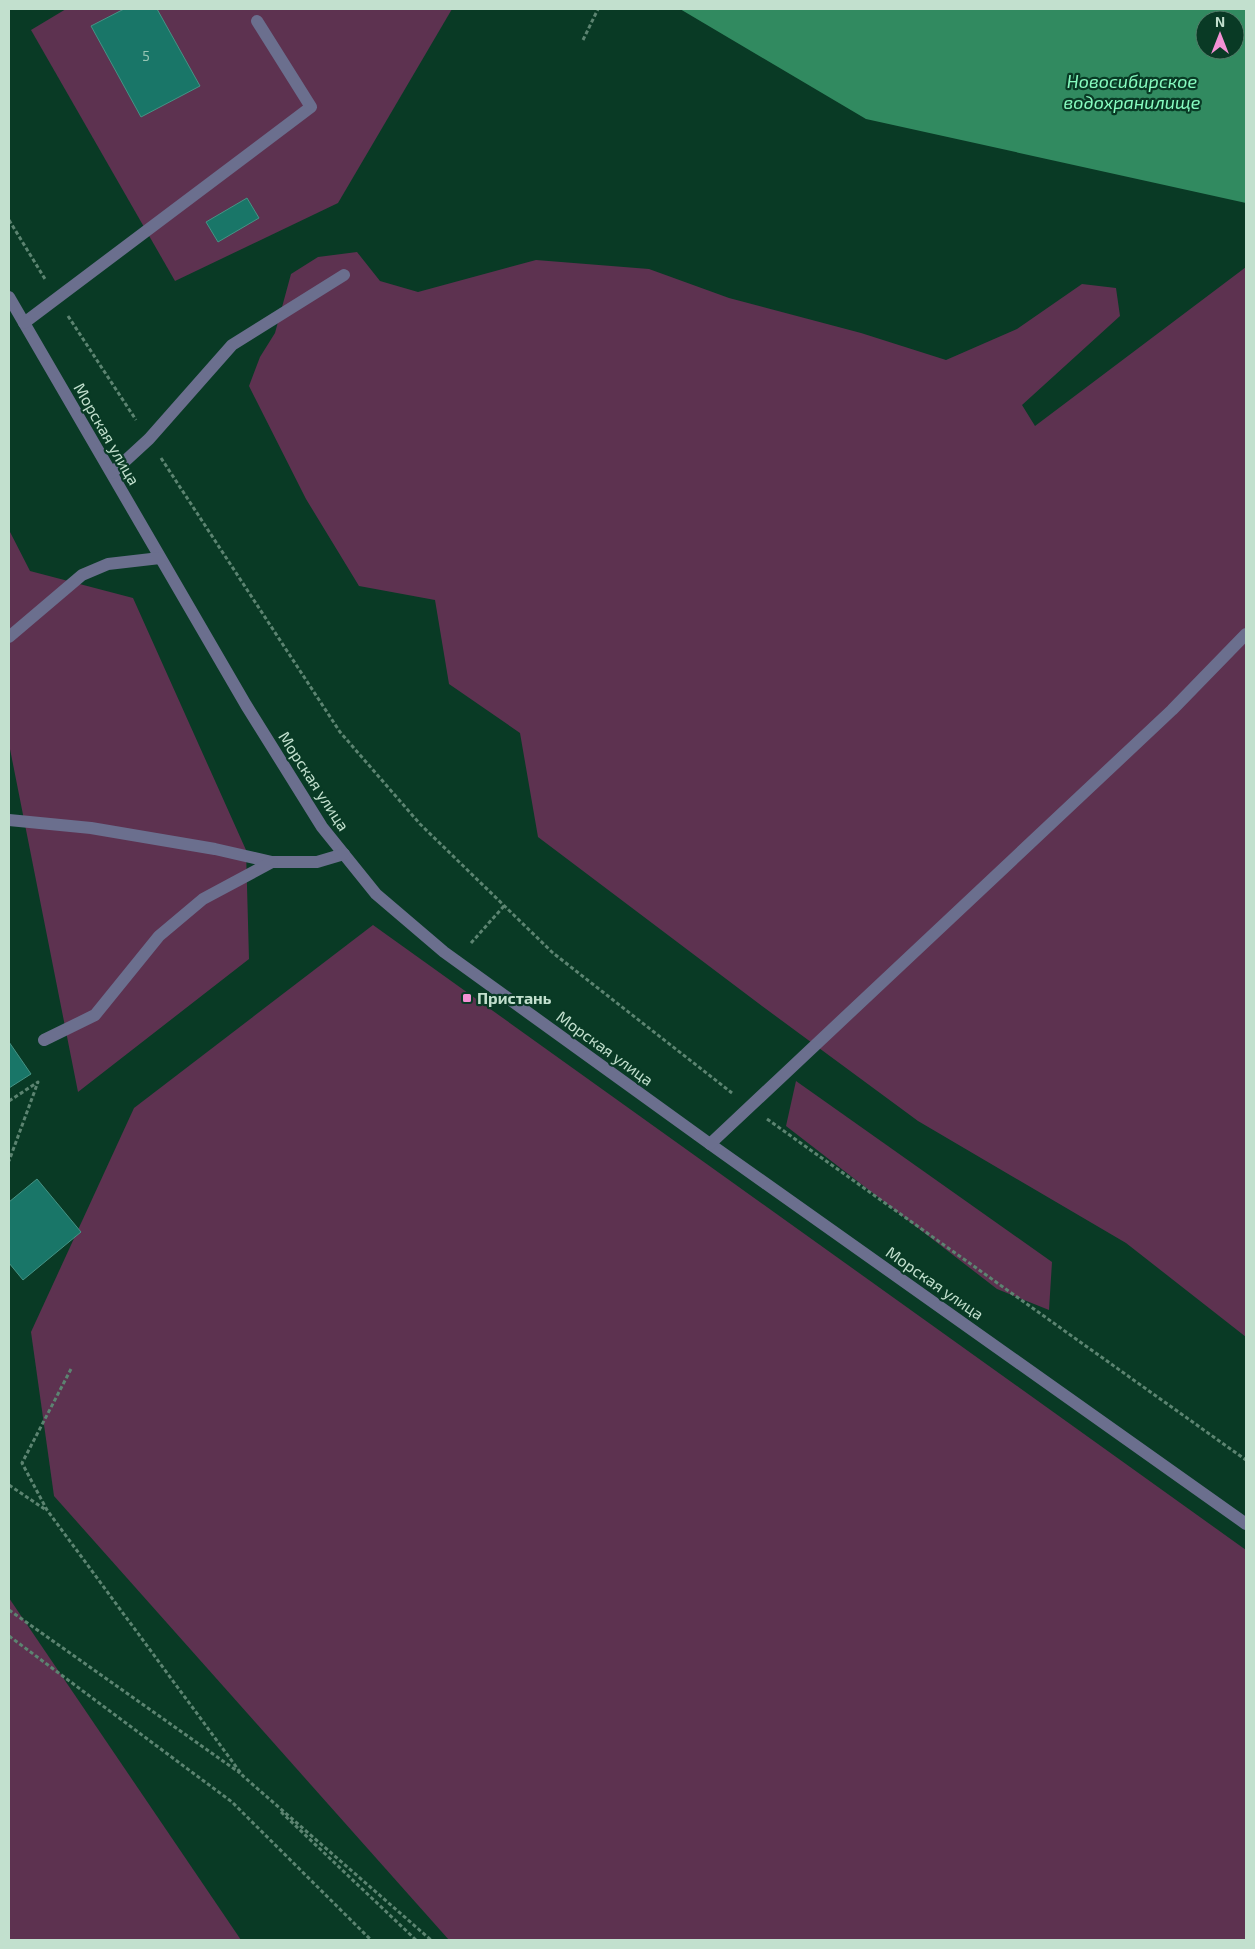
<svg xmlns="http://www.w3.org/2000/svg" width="1255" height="1949" viewBox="0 0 1255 1949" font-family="'Exo 2',sans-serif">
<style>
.green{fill:#5d3250}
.water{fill:#318a60;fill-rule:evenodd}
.building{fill:#197668;stroke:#459385}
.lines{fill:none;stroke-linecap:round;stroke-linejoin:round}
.path{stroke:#5c8471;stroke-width:3;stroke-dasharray:4 2.5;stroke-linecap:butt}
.minor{stroke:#6b6f8e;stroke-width:12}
.poi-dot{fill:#f391d5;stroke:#093a25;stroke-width:2}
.labels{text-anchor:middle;stroke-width:4.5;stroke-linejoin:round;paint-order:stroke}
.number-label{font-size:14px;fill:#98c6b4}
.street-label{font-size:16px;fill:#c2e0ce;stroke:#093a25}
.poi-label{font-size:16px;font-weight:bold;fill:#c2e0ce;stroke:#093a25;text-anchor:start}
.water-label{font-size:18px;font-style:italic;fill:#87fcc0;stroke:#093a25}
</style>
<rect width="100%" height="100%" fill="#093a25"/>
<!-- green -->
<g class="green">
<polygon points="66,9 452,9 338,203 175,281 31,30"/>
<polygon points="357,252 380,281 418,292 536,260 649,269 729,298 861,333 946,360 1017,329 1082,284 1116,288 1120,316 1022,405 1035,426 1246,267 1246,1337 1126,1243 918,1121 762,1006 538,837 520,733 449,684 435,600 359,586 306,499 249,386 260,357 275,333 291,274 318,257"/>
<polygon points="9,530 30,571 133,598 246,850 249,959 78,1092 9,744"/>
<polygon points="373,925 1246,1550 1246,1940 449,1940 54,1496 31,1332 134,1108"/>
<polygon points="796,1081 1052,1262 1049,1310 997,1289 786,1126"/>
<polygon points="9,1598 241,1940 9,1940"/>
</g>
<!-- water -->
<path class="water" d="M680 9H1246V203L866 119ZM1205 20H1235V50H1205Z"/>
<!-- building -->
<g class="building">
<polygon points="124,9 157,9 200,86 141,117 91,26"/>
<polygon points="247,198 259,218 218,242 206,222"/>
<polygon points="9,1042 31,1074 9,1088"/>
<polygon points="37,1179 81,1232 23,1280 9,1263 9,1202"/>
</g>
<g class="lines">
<!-- path -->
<g class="path">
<polyline points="583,40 598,9"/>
<polyline points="9,220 45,279"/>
<polyline points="68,316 136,420"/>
<polyline points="161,458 340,732 420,824 553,953 732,1093"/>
<polyline points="471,943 504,906"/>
<polyline points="9,1101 38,1082 9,1161"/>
<polyline points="767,1119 1246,1460"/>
<polyline points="71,1369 22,1463 47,1510 243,1776 431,1940"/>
<polyline points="9,1485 46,1510"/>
<polyline points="9,1610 240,1773"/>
<polyline points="9,1636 232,1802 371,1940"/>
<polyline points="281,1812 416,1940"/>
</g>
<!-- minor -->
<g class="minor">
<polyline points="9,297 246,705 322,827 376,894 444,952 710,1144 1246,1524"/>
<polyline points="24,323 311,107 257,21"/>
<polyline points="112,473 149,439 232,345 344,275"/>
<polyline points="9,637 82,575 108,564 160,558"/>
<polyline points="9,820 91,828 215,849 272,862 317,862 344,854"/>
<polyline points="44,1040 95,1015 159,936 203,899 272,862"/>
<polyline points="710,1144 1172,710 1246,634"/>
</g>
</g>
<!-- markers -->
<rect class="poi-dot" x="462" y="993" width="10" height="10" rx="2.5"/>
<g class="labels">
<!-- number labels -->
<g class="number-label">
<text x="146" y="61">5</text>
</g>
<!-- street labels -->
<g class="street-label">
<text transform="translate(107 434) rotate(60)" y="6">Морская улица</text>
<text transform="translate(314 781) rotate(57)" y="6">Морская улица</text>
<text transform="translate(605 1048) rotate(36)" y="6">Морская улица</text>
<text transform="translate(935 1283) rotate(35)" y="6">Морская улица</text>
</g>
<!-- poi labels -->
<g class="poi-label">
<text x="477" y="1004">Пристань</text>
</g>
<!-- water labels -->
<g class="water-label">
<text x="1132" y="88">Новосибирское<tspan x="1132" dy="21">водохранилище</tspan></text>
</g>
</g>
<!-- border -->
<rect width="1255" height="1949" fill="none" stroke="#c2e0ce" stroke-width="20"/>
<!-- north arrow -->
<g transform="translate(1220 35)"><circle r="24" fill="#093a25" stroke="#537c69"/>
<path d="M0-4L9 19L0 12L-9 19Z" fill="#f391d5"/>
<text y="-8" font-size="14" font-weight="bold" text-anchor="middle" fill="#c2e0ce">N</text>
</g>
</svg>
